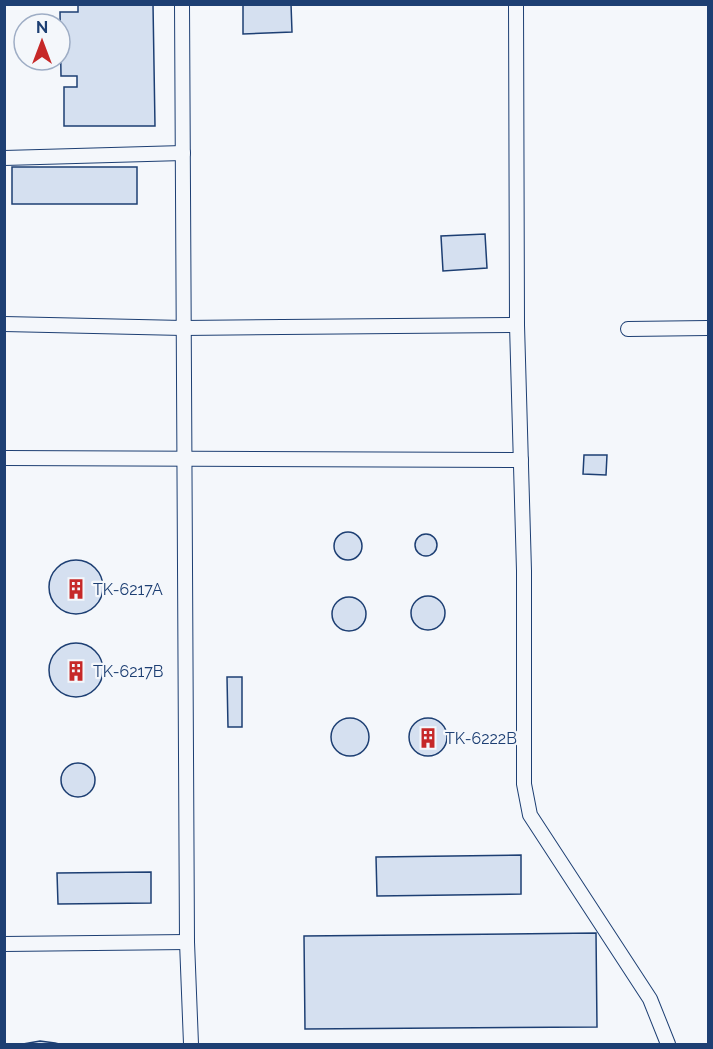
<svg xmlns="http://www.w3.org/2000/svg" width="713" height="1049" viewBox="0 0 713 1049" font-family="Raleway,sans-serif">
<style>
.building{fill:#d5e0f0;stroke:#1d3f73;stroke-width:1.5}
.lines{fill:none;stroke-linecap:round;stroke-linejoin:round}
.lane-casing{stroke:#1d3f73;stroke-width:16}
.lane{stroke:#f4f7fb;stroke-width:14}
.labels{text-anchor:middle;stroke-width:4.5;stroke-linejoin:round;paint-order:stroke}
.poi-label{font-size:16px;fill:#1d3f73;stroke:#f4f7fb;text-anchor:start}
</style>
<rect width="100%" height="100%" fill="#f4f7fb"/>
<!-- building -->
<g class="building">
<polygon points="78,4 153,4 155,126 64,126 64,87 77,87 77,76 61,76 60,12 78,12"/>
<polygon points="243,4 291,4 292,32 243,34"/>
<rect x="12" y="167" width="125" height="37"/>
<polygon points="485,234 487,268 443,271 441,236"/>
<polygon points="584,455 607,455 606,475 583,474"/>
<circle cx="348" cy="546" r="14"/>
<circle cx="426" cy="545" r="11"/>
<circle cx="76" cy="587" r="27"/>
<circle cx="428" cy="613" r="17"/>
<circle cx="349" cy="614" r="17"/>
<circle cx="76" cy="670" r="27"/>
<polygon points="227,677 242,677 242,727 228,727"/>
<circle cx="428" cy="737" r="19"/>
<circle cx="350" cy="737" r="19"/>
<circle cx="78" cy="780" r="17"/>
<polygon points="521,855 521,894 377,896 376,857"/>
<polygon points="151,872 151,903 58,904 57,873"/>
<polygon points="596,933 597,1027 305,1029 304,936"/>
<polygon points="40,1041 55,1043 59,1044 23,1044"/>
</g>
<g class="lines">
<!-- lane casing -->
<g class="lane-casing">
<g id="lane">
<polyline points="182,4 187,942 191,1044"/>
<polyline points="516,4 517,325 524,571 524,784 530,815 650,999 668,1044"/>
<polyline points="4,158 183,153"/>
<polyline points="4,324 183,328 517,325"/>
<polyline points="628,329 708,328"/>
<polyline points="4,458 521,460"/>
<polyline points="4,944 187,942"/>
</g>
</g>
<!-- lane -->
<use href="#lane" class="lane"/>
</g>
<!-- icons -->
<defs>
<g id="building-bare" transform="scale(1.62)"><path d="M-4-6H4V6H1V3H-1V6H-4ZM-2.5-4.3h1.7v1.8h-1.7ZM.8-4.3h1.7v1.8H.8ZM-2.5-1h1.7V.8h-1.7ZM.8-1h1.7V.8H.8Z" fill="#c62828" stroke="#f4f7fb" stroke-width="2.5" paint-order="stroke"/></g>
</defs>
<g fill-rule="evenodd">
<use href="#building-bare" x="76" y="589"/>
<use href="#building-bare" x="76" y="671"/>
<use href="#building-bare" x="428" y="738"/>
</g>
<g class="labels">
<!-- poi labels -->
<g class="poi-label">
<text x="93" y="595">TK-6217A</text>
<text x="93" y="677">TK-6217B</text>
<text x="445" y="744">TK-6222B</text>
</g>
</g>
<!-- border -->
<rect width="713" height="1049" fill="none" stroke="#1d3f73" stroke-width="12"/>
<!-- north arrow -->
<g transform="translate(42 42)"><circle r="28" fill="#f4f7fb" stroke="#9eadc5" stroke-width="1.5"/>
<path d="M0-4.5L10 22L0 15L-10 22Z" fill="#c62828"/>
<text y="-9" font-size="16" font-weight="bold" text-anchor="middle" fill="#1d3f73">N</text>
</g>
</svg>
